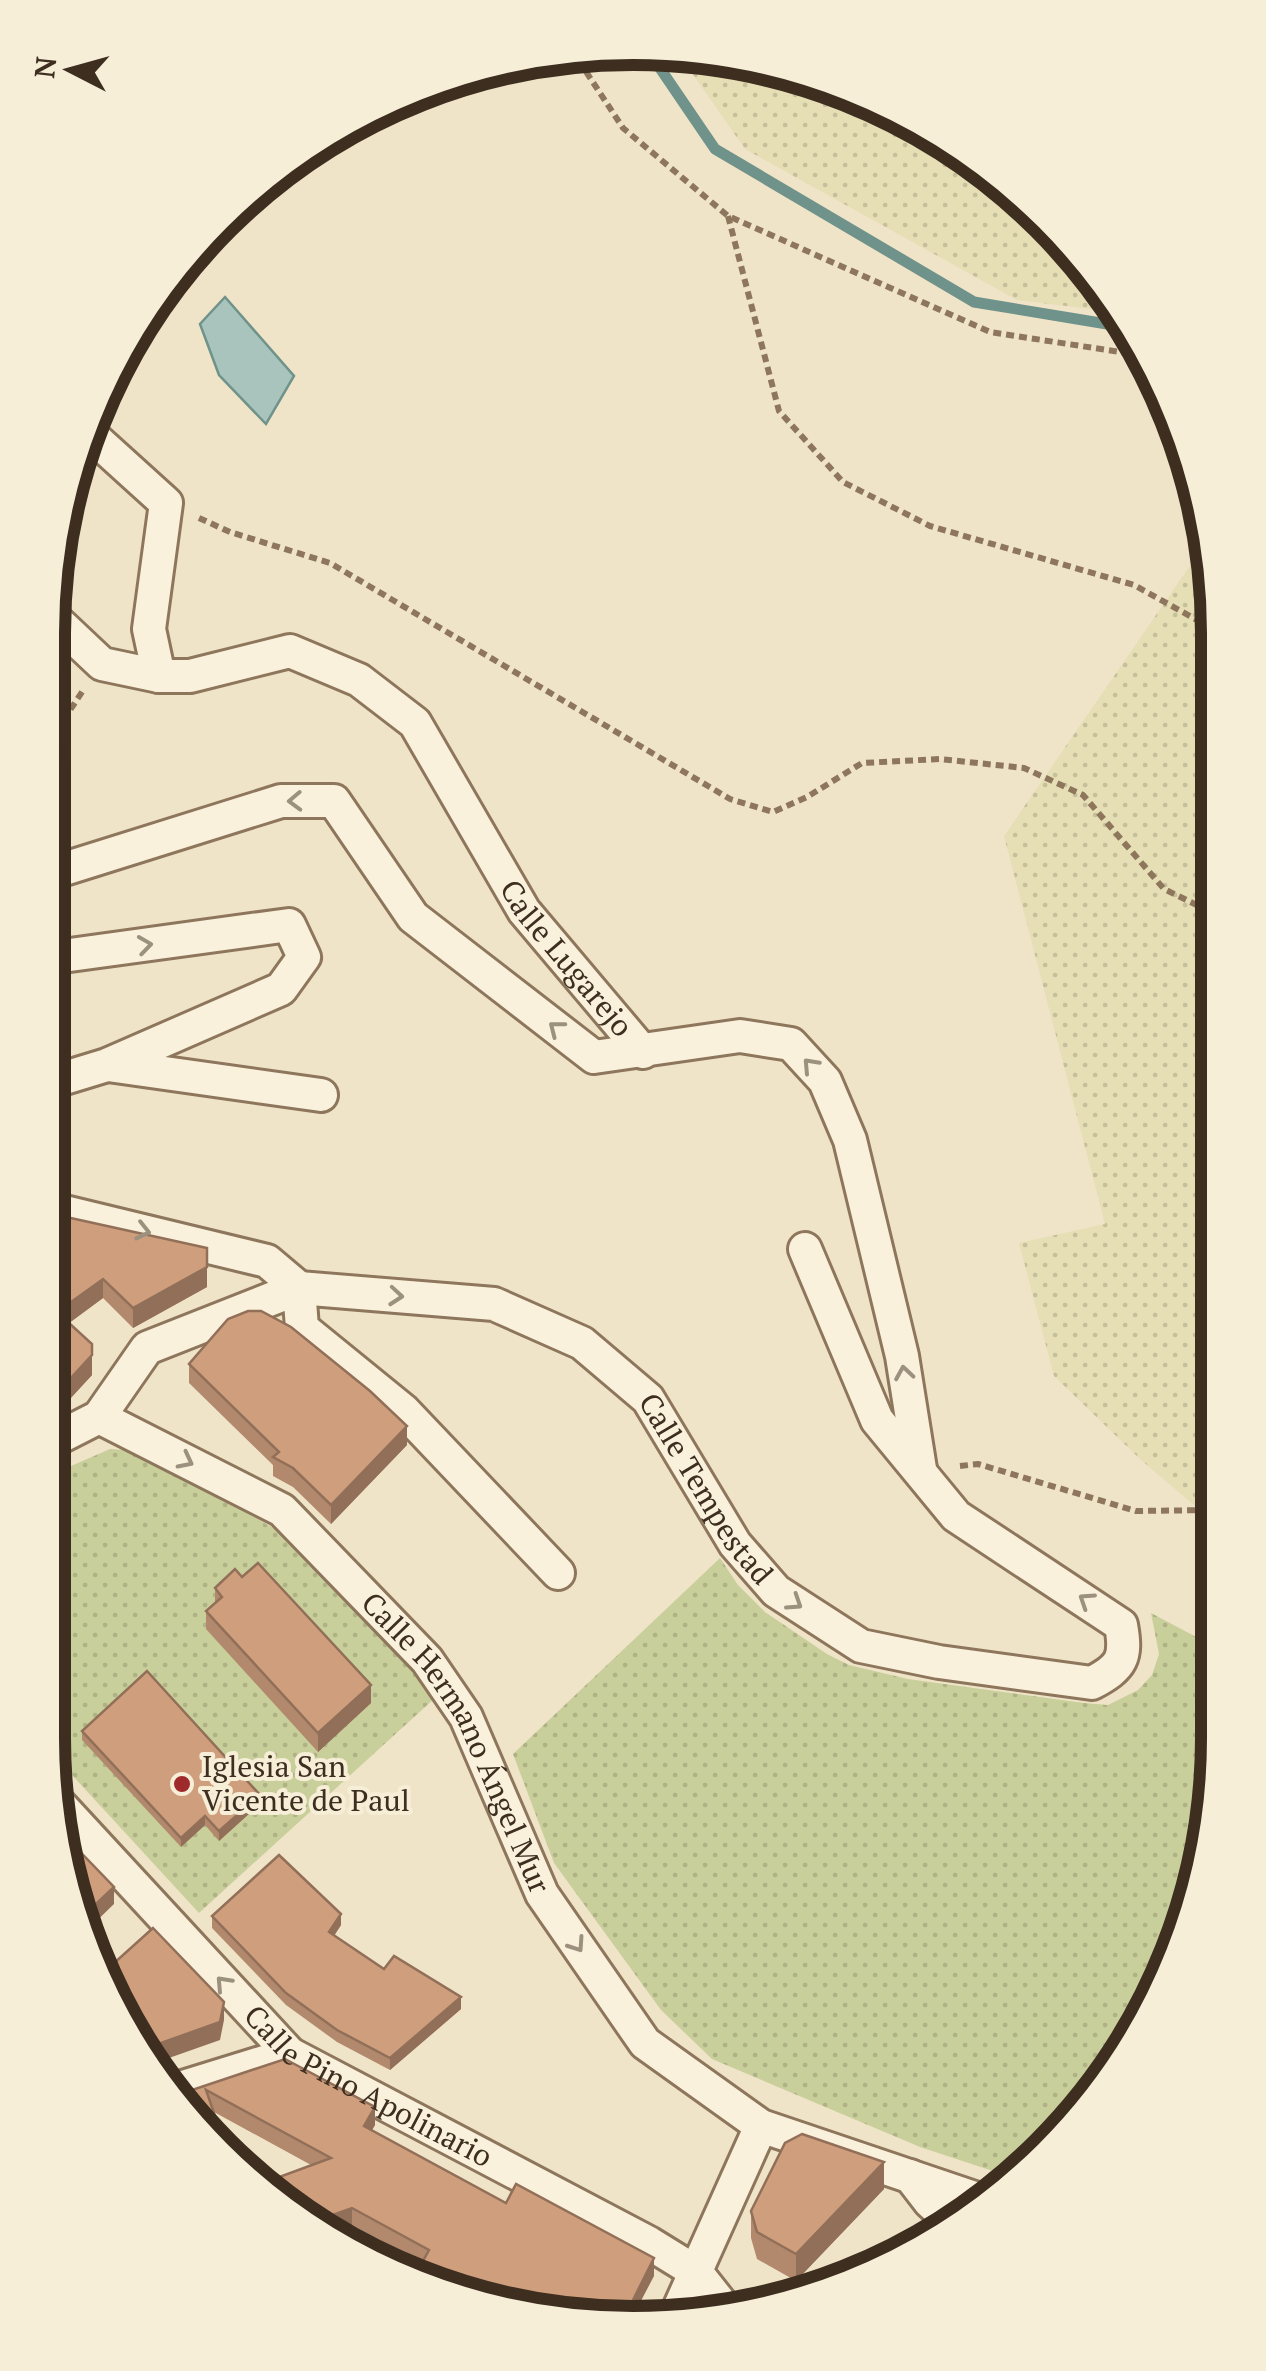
<svg xmlns="http://www.w3.org/2000/svg" width="1266" height="2371" viewBox="0 0 1266 2371" font-family="'PT Serif',serif">
<style>
.farmland{fill:url(#farmland-dots)}
.green{fill:url(#green-dots)}
.water{fill:#a9c4bc;stroke:#6f938a;stroke-width:2.5}
.lines{fill:none;stroke-linecap:round;stroke-linejoin:round}
.stream{stroke:#6f938a;stroke-width:11}
.street-casing{stroke:#8d765c;stroke-width:38}
.path{stroke:#8d765c;stroke-width:6;stroke-dasharray:8 5;stroke-linecap:butt}
.street{stroke:#faf1dc;stroke-width:32}
.wall{fill:#b2896c}
.shaded-wall{fill:#916f58}
.building{fill:#cf9f7d;stroke:#916f58;stroke-width:2.5}
.oneway{stroke:#9c907e}
.poi-dot{fill:#9e2a2b;stroke:#f7eed8;stroke-width:4}
.labels{text-anchor:middle;stroke-width:8;stroke-linejoin:round;paint-order:stroke}
.street-label{font-size:30px;fill:#3d2e20;stroke:#f7eed8}
.poi-label{font-size:30px;fill:#3d2e20;stroke:#f7eed8;text-anchor:start}
.rim{fill:none;stroke:#3d2e20;stroke-width:12}
</style>
<defs>
<pattern id="farmland-dots" width="8" height="8" patternUnits="userSpaceOnUse" patternTransform="scale(2.5)"><rect width="8" height="8" fill="#e6deb5"/><path d="M2 2h.1M6 6h.1" fill="none" stroke="#c6bf9b" stroke-width="1.8" stroke-linecap="round"/></pattern>
<pattern id="green-dots" width="8" height="8" patternUnits="userSpaceOnUse" patternTransform="scale(2.5)"><rect width="8" height="8" fill="#c9cf9b"/><path d="M2 2h.1M6 6h.1" fill="none" stroke="#aeb285" stroke-width="1.8" stroke-linecap="round"/></pattern>
</defs>
<rect width="100%" height="100%" fill="#f0e4c8"/>
<!-- farmland -->
<g class="farmland">
<polygon points="676,50 892,108 1019,193 1123,313 1017,300 745,149"/>
<polygon points="1209,538 1213,556 1216,1524 1140,1459 1054,1376 1019,1243 1105,1224 1004,836"/>
</g>
<!-- green -->
<g class="green">
<polygon points="110,1449 142,1451 297,1542 434,1687 435,1698 199,1913 49,1750 48,1476"/>
<polygon points="720,1558 738,1585 765,1612 827,1654 849,1665 908,1679 1084,1703 1108,1705 1138,1690 1152,1675 1159,1654 1151,1613 1217,1648 1217,1776 1158,1997 1017,2179 920,2147 712,2059 661,2010 554,1863 513,1754"/>
</g>
<!-- water -->
<polygon class="water" points="225,297 294,376 266,424 219,375 200,324"/>
<g class="lines">
<!-- stream -->
<polyline class="stream" points="649,52 715,149 974,302 1131,328"/>
<!-- street casing -->
<g class="street-casing">
<g id="street">
<path id="s1" d="M92 436 166 503 149 629 159 676H190L290 651 359 680 415 723 524 911 643 1052"/>
<polyline points="49,614 102,664 159,676"/>
<polyline points="48,874 281,801 334,801 413,917 594,1057 740,1036 791,1044 825,1081 850,1140 902,1356 920,1469"/>
<polyline points="108,1065 321,1095"/>
<polyline points="48,1083 107,1065 281,989 304,957 289,925 48,958"/>
<polyline points="48,1208 267,1261 299,1288"/>
<polyline points="299,1288 302,1328 404,1411 558,1573"/>
<path id="s2" d="M99 1417 282 1510 427 1660 466 1717 542 1894 645 2043 761 2126 983 2201"/>
<path id="s3" d="M48 1443 99 1417 147 1348 299 1288 494 1304 582 1343 648 1399 735 1544 776 1591 861 1646 939 1662 1092 1683C1122 1667 1127 1658 1121 1625L956 1516 877 1420 805 1249"/>
<path id="s4" d="M58 1803 290 2054 649 2243 696 2272 726 2310"/>
<polyline points="167,2092 290,2054"/>
<polyline points="910,2176 930,2202 951,2221"/>
<polyline points="673,2322 761,2126"/>
</g>
</g>
<!-- path -->
<g class="path">
<polyline points="579,61 623,128 728,216 990,332 1146,356"/>
<polyline points="728,216 779,411 843,482 930,526 1134,585 1206,625 1214,638"/>
<polyline points="199,518 230,532 330,563 730,799 773,812 807,797 862,763 940,759 1024,768 1083,795 1164,889 1215,914"/>
<polyline points="49,742 84,689"/>
<polyline points="1214,837 1214,840"/>
<polyline points="960,1466 978,1464 1136,1511 1216,1510"/>
</g>
<!-- street -->
<use href="#street" class="street"/>
</g>
<!-- wall -->
<g class="wall">
<polygon points="48,1213 207,1287 133,1328 103,1298 69,1323 92,1375 57,1413 48,1405"/>
<polygon points="189,1364 407,1445 331,1524 293,1487 273,1476 273,1465 189,1383"/>
<polygon points="215,1588 371,1703 318,1752 206,1629 206,1611 215,1603"/>
<polygon points="82,1731 260,1804 219,1841 205,1825 181,1847 82,1740"/>
<polygon points="212,1916 341,1925 334,1935 384,1969 461,2009 390,2070 337,2042 286,2005 212,1928"/>
<polygon points="285,2059 375,2125 372,2130 506,2203 654,2276 422,2264 352,2225 328,2234 308,2225 311,2165 214,2112 171,2097"/>
<polygon points="884,2189 796,2281 757,2259 751,2238 751,2211"/>
</g>
<!-- shaded-wall -->
<g class="shaded-wall">
<polygon points="207,1267 207,1287 133,1328 133,1308"/>
<polygon points="103,1279 103,1298 57,1332 57,1312"/>
<polygon points="92,1355 92,1375 57,1413 57,1393"/>
<polygon points="407,1426 407,1445 331,1524 331,1505"/>
<polygon points="371,1685 371,1703 318,1752 318,1733"/>
<polygon points="260,1795 260,1804 219,1841 219,1831"/>
<polygon points="205,1816 205,1825 181,1847 181,1838"/>
<polygon points="114,1887 114,1904 83,1934 78,1921"/>
<polygon points="341,1914 341,1925 329,1944 329,1932"/>
<polygon points="461,1997 461,2009 390,2070 390,2058"/>
<polygon points="224,2002 224,2020 220,2040 152,2064 144,2049"/>
<polygon points="375,2107 375,2125 364,2143 364,2126"/>
<polygon points="884,2162 884,2189 796,2281 796,2254"/>
<polygon points="352,2208 352,2225 328,2234 307,2224"/>
<polygon points="654,2258 654,2276 632,2318 624,2318"/>
</g>
<!-- building -->
<g class="building">
<polygon points="48,1213 207,1248 207,1267 133,1308 103,1279 57,1312 92,1344 92,1355 57,1393 48,1385"/>
<polygon points="248,1311 261,1311 291,1327 370,1391 407,1426 331,1505 293,1468 273,1457 279,1452 189,1364 228,1319"/>
<polygon points="258,1563 371,1685 318,1733 206,1611 222,1597 215,1588 235,1569 242,1577"/>
<polygon points="147,1671 260,1795 219,1831 205,1816 181,1838 82,1731"/>
<polygon points="63,1834 114,1887 78,1921"/>
<polygon points="279,1855 341,1914 329,1932 384,1969 394,1956 461,1997 390,2058 337,2030 286,1993 212,1916"/>
<polygon points="153,1928 224,2002 220,2022 144,2049 103,1973"/>
<polygon points="285,2059 375,2107 364,2126 506,2203 516,2184 654,2258 624,2318 482,2304 416,2274 429,2250 352,2208 307,2224 263,2183 331,2158 206,2090 226,2148 171,2097"/>
<polygon points="802,2134 884,2162 796,2254 757,2232 751,2211 785,2143"/>
</g>
<!-- one-way arrows -->
<defs><path id="oneway-chevron" d="M-2-3.5L2.5 0L-2 3.5" fill="none" stroke-width="1.6" stroke-linecap="round" stroke-linejoin="round" transform="scale(2.5)"/></defs>
<g class="oneway">
<use href="#oneway-chevron" transform="translate(295 801) rotate(178)"/>
<use href="#oneway-chevron" transform="translate(145 945) rotate(-8)"/>
<use href="#oneway-chevron" transform="translate(556 1028) rotate(-142)"/>
<use href="#oneway-chevron" transform="translate(810 1065) rotate(-133)"/>
<use href="#oneway-chevron" transform="translate(143 1231) rotate(13)"/>
<use href="#oneway-chevron" transform="translate(396 1296) rotate(5)"/>
<use href="#oneway-chevron" transform="translate(904 1373) rotate(-99)"/>
<use href="#oneway-chevron" transform="translate(186 1461) rotate(27)"/>
<use href="#oneway-chevron" transform="translate(1086 1600) rotate(-147)"/>
<use href="#oneway-chevron" transform="translate(795 1603) rotate(33)"/>
<use href="#oneway-chevron" transform="translate(577 1945) rotate(56)"/>
<use href="#oneway-chevron" transform="translate(223 1983) rotate(-133)"/>
</g>
<!-- markers -->
<circle class="poi-dot" cx="182" cy="1784" r="10"/>
<g class="labels">
<!-- street labels -->
<g class="street-label">
<text dy="10" stroke="none"><textPath href="#s1" startOffset="835">Calle Lugarejo</textPath></text>
<text dy="10" stroke="none"><textPath href="#s3" startOffset="790">Calle Tempestad</textPath></text>
<text dy="10" stroke="none"><textPath href="#s2" startOffset="500">Calle Hermano Ángel Mur</textPath></text>
<text dy="10" stroke="none"><textPath href="#s4" startOffset="425">Calle Pino Apolinario</textPath></text>
</g>
<!-- poi labels -->
<g class="poi-label">
<text x="202" y="1777">Iglesia San<tspan x="202" dy="34">Vicente de Paul</tspan></text>
</g>
</g>
<!-- crop -->
<path d="M0 0H1266V2371H0ZM633 65H633A568 568 0 0 1 1201 633V1738A568 568 0 0 1 633 2306H633A568 568 0 0 1 65 1738V633A568 568 0 0 1 633 65Z" fill="#f7eed8" fill-rule="evenodd"/>
<path class="rim" d="M633 65H633A568 568 0 0 1 1201 633V1738A568 568 0 0 1 633 2306H633A568 568 0 0 1 65 1738V633A568 568 0 0 1 633 65Z"/>
<!-- north arrow -->
<g transform="translate(70 70) rotate(276)" stroke="#f7eed8" stroke-width="8" paint-order="stroke">
<path d="M0-8L18 38L0 25L-18 38Z" fill="#3d2e20"/>
<text y="-15" font-size="28" font-weight="bold" text-anchor="middle" fill="#3d2e20">N</text>
</g>
</svg>
